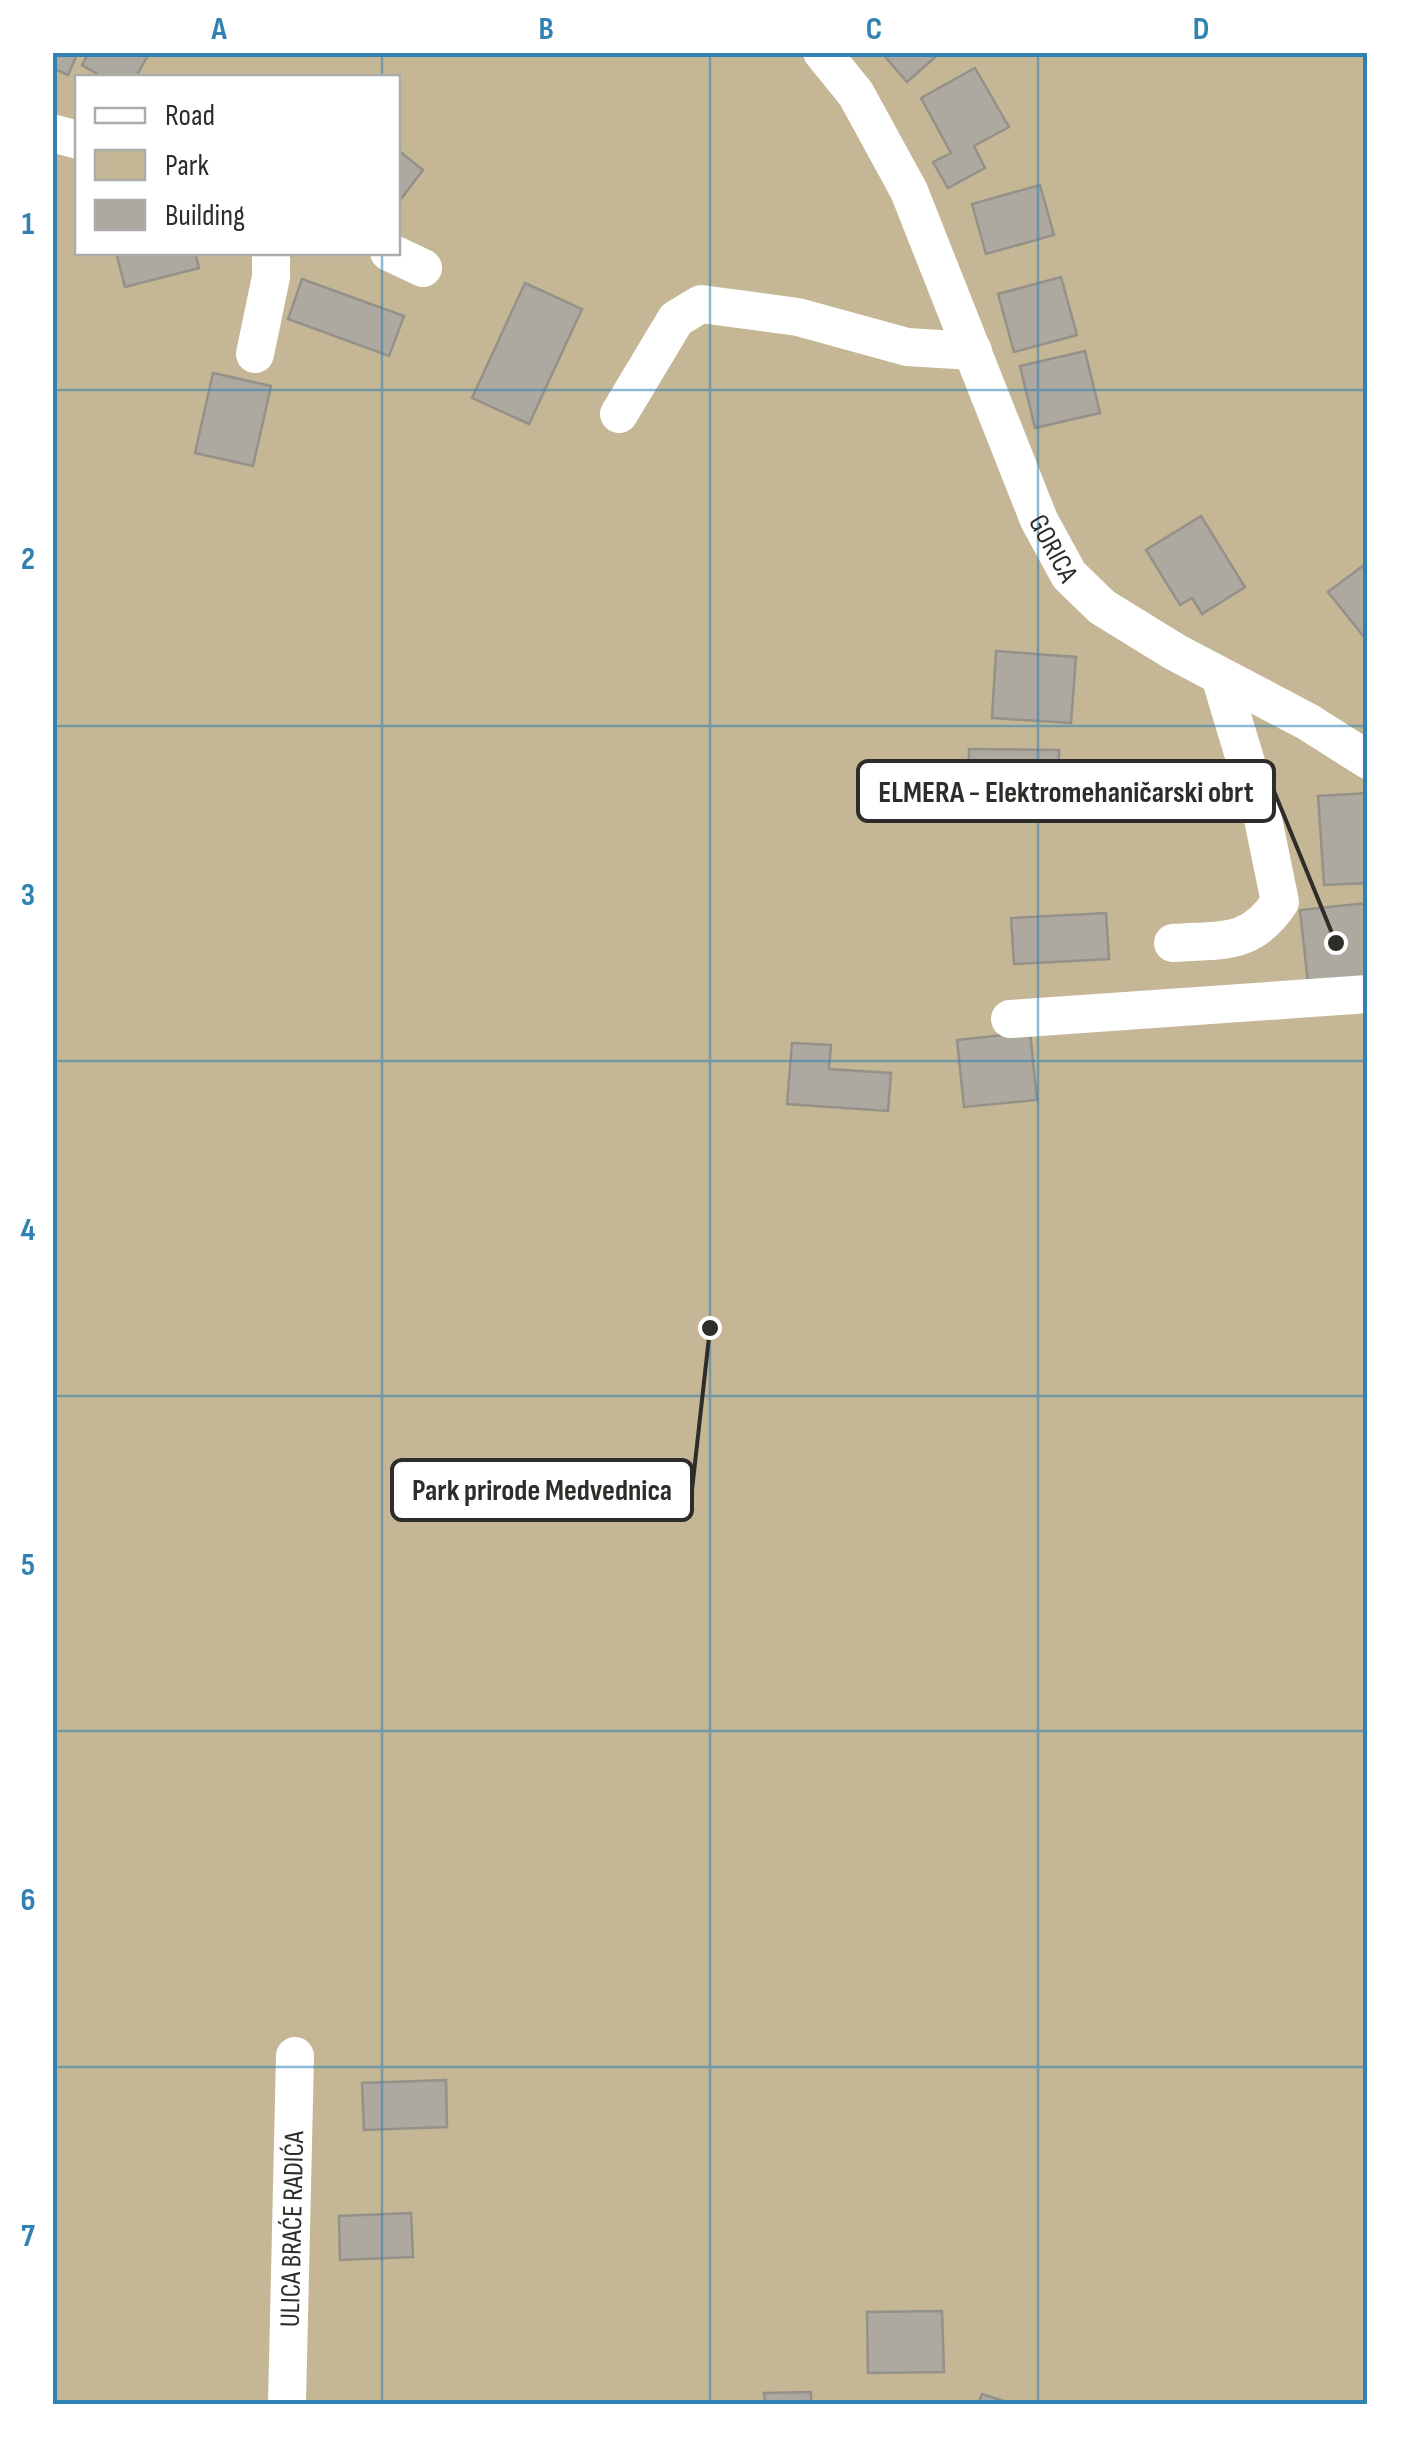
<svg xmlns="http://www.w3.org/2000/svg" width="1420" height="2457" viewBox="0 0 1420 2457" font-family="'Sofia Sans Condensed',sans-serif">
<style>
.green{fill:#c5b795;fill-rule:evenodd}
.building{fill:#ada9a0;stroke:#949189;stroke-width:2.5}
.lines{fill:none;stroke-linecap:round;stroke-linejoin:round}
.street{stroke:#fff;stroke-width:38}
.grid{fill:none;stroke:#3182b3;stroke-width:2.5;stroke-opacity:0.55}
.labels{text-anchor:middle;stroke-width:9;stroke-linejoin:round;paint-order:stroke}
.street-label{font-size:28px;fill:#2e2d29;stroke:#fff}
.leader{fill:none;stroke:#2e2d29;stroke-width:4}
.callout-dot{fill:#2e2d29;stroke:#fff;stroke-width:4}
.callout{fill:#fff;stroke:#2e2d29;stroke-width:4}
.callout-label{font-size:30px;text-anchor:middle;font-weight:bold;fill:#2e2d29}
.neatline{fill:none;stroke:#3182b3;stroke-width:4}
.grid-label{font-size:32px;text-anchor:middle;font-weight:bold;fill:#3182b3}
</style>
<rect width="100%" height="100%" fill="#e3e0d7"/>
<!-- green -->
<path class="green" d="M52 53H1367V2404H53ZM78 78H398V252H78Z"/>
<!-- building -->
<g class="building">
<polygon points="52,52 78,52 68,75 52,68"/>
<polygon points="89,52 150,52 135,78 104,78 82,65"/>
<polygon points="881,52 941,52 907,82"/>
<polygon points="975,68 1009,127 974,146 985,168 948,188 933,162 951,153 921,98"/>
<polygon points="398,150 423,170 398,203"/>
<polygon points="1040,185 1054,235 986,254 972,204"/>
<polygon points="116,252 195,252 199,268 125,287"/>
<polygon points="1061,277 1077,335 1014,352 998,294"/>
<polygon points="302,279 404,316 389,356 288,319"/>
<polygon points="525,283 582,309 529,424 472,398"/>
<polygon points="1085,351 1100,413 1035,428 1020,366"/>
<polygon points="213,373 271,386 253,466 195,453"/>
<polygon points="1201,516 1245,587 1202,614 1192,598 1180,605 1146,550"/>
<polygon points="1368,562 1368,642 1328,592"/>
<polygon points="996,651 1076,657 1071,723 992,718"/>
<polygon points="969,749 1059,750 1058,818 968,817"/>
<polygon points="1368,793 1368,883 1324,885 1318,796"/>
<polygon points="1368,903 1368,977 1308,983 1300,910"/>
<polygon points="1106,913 1109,959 1014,964 1011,918"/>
<polygon points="1030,1032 1037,1100 964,1107 957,1040"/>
<polygon points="792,1043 831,1045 829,1069 891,1073 888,1111 787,1104"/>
<polygon points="446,2080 447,2127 364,2130 362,2083"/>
<polygon points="411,2213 413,2257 340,2260 339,2216"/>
<polygon points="942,2311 944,2372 868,2373 867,2312"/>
<polygon points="811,2392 811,2404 765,2404 764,2393"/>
<polygon points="982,2394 1013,2404 978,2404"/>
</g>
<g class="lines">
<!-- street -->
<g class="street">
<path id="s1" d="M822 52 856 94 909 191 1039 520 1069 575 1102 607 1175 652 1308 722 1368 760"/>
<polyline points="52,133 78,140"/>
<polyline points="389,252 423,268"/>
<polyline points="255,354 271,277 271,252"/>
<polyline points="619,414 676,319 701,304 798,317 907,347 973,351"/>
<path d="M1173 943C1222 939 1250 947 1280 902L1263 819 1220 676"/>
<polyline points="1010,1019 1368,994"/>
<path id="s2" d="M287 2404 295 2056"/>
</g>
</g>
<!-- grid -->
<path class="grid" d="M382 52V78M710 52V2404M1038 52V2404M382 252V2404M52 390H1368M52 726H1368M52 1061H1368M52 1396H1368M52 1731H1368M52 2067H1368"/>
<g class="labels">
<!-- street labels -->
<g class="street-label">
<text dy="10" stroke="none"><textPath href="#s1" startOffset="550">GORICA</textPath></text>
<text dy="10" stroke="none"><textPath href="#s2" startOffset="175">ULICA BRAĆE RADIĆA</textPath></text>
</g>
</g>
<!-- callouts -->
<path class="leader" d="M1336 943L1274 791M710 1328L692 1490"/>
<g class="callout-dot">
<circle cx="1336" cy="943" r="10"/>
<circle cx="710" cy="1328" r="10"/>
</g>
<g class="callout">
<rect x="858" y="761" width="416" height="60" rx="10"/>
<rect x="392" y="1460" width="300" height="60" rx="10"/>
</g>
<g class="callout-label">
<text x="1066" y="802">ELMERA - Elektromehaničarski obrt</text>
<text x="542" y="1500">Park prirode Medvednica</text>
</g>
<!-- border -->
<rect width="1420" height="2457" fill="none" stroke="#ffffff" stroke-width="110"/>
<!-- legend -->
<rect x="75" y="75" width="325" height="180" fill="#ffffff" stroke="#ababa9" stroke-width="2.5"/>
<rect x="95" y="108" width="50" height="15" fill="#ffffff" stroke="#ababa9" stroke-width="2.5"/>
<text x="165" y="125" font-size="30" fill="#2e2d29">Road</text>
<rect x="95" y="150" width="50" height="30" fill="#c5b795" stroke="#ababa9" stroke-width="2.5"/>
<text x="165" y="175" font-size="30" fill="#2e2d29">Park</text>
<rect x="95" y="200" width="50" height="30" fill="#ada9a0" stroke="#ababa9" stroke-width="2.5"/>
<text x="165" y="225" font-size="30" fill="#2e2d29">Building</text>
<rect x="55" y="55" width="1310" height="2347" class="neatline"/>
<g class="grid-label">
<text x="219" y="39">A</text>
<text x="546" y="39">B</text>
<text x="874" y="39">C</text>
<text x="1201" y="39">D</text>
<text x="28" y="234">1</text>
<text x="28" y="569">2</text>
<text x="28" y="905">3</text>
<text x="28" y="1240">4</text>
<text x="28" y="1575">5</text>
<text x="28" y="1910">6</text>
<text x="28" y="2246">7</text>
</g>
</svg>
